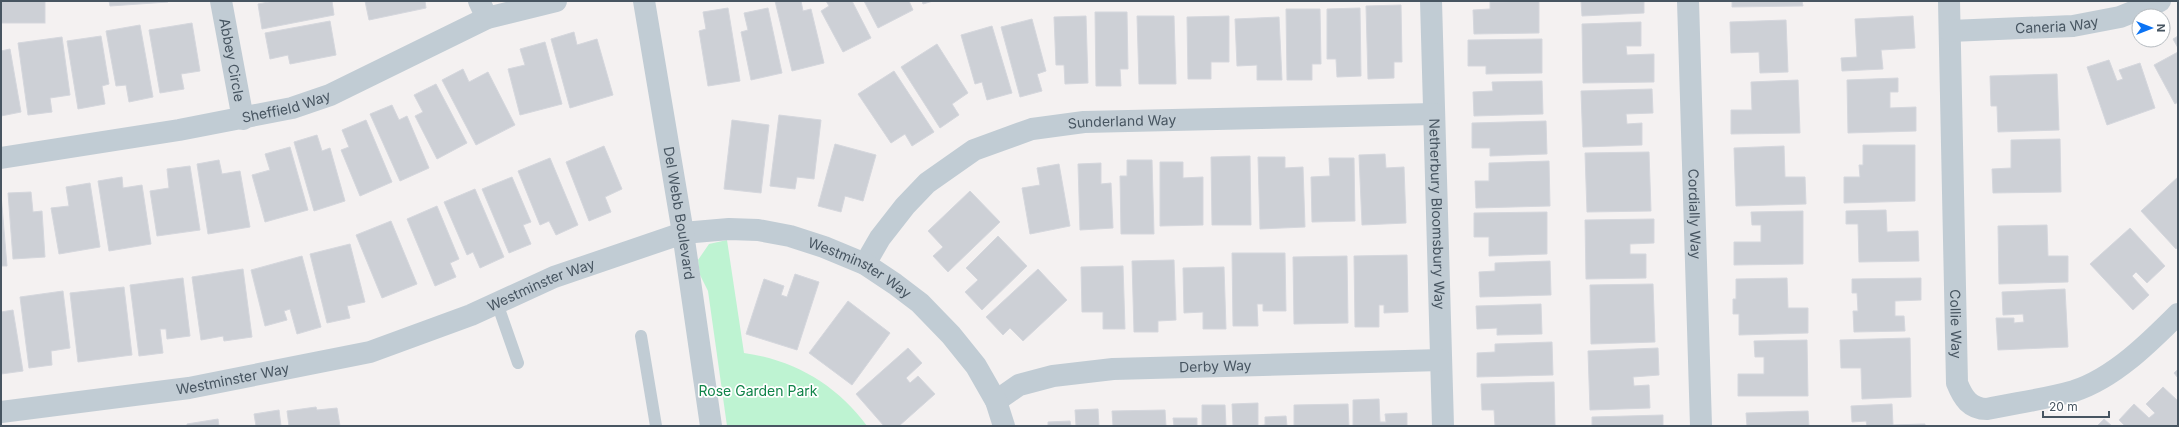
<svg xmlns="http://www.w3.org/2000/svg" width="2179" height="427" viewBox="0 0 2179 427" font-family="Inter,sans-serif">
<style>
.green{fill:#bef3d2}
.building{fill:#cdd0d6;stroke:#d5d7dd}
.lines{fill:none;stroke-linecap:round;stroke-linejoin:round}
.service{stroke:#c1ccd4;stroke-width:12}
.minor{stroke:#c1ccd4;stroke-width:22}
.tertiary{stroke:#c1ccd4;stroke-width:22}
.labels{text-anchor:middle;stroke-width:3.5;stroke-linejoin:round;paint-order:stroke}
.street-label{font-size:14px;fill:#475561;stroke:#fff}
.park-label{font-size:14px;fill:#108449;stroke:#fff}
</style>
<rect width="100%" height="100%" fill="#f4f1f1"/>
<!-- green -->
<path class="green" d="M727 240 744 353C794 360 837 385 867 426H727L708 291 700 275 698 260 709 244Z"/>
<!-- building -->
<g class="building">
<rect x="1" y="1" width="44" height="22"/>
<polygon points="109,1 168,1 168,2 110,6"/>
<polygon points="274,1 332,1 334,15 262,29 258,4"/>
<polygon points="365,1 425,1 426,8 369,20"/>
<polygon points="775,1 801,1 803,11 811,9 824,63 792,71"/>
<polygon points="826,1 852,1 871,38 843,52 821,11 829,6"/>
<polygon points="864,1 909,1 913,10 878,28"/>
<polygon points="922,1 933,1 923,4"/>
<polygon points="1539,1 1539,33 1474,34 1473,10 1490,9 1490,2"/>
<polygon points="1581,1 1644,1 1644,13 1582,16"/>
<polygon points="1732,1 1802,1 1803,6 1732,7"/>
<polygon points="1401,5 1402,62 1394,62 1394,78 1368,79 1366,6"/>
<polygon points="728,8 740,81 708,86 699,31 706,29 703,12"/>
<polygon points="768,8 782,73 751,80 741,32 748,30 744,13"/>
<polygon points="1360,8 1361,76 1337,77 1336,59 1327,59 1327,9"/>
<polygon points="1286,9 1320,9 1321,64 1312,64 1312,80 1287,80"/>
<polygon points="1095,12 1127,12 1128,69 1120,69 1121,86 1096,86"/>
<polygon points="1086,16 1088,83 1065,84 1064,65 1056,65 1054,17"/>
<polygon points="1137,16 1174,16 1176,84 1139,84"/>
<polygon points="1229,16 1229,62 1211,62 1211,79 1188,79 1187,17"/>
<polygon points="1913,16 1915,48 1881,50 1883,69 1842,71 1841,58 1857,57 1855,19"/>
<polygon points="1279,17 1282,80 1257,80 1257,65 1237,66 1235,19"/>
<polygon points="1032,19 1046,71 1037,74 1042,91 1020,97 1001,27"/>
<polygon points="1786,20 1788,72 1760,73 1759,52 1731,53 1730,22"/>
<polygon points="330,21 336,55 290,64 288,55 270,59 265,33"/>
<polygon points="1641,22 1641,46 1626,46 1627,55 1654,54 1654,82 1583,83 1582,24"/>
<polygon points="192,23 200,71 181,74 184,89 160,93 149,30"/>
<polygon points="140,25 153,97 129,102 126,85 116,86 106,31"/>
<polygon points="992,26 1012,93 987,100 982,82 975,84 961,35"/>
<polygon points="574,32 577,45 597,39 613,95 570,108 551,39"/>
<polygon points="101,36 109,84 102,86 105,104 78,109 67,41"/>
<polygon points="2178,36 2178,48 2173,39"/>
<polygon points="62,37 70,95 50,98 52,112 28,115 18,43"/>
<polygon points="1542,39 1542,73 1486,74 1486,66 1468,66 1468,40"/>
<polygon points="545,42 562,104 520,115 508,69 525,65 520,49"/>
<polygon points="937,44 968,93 952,104 959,115 940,128 901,67"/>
<polygon points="10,49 21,112 1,116 1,51"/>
<polygon points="2178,52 2178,102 2175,104 2154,65"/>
<polygon points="2109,60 2117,81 2123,79 2119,70 2140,63 2155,108 2107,125 2087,67"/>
<polygon points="463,69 469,82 488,72 515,125 476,145 442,80"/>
<polygon points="894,71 934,132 912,146 905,134 891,143 858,94"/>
<polygon points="2057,74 2059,130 1998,132 1997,106 1991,106 1990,76"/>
<polygon points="1898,78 1898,92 1890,92 1890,108 1916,107 1916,131 1848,133 1847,80"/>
<polygon points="1798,80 1800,133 1731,134 1731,110 1752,110 1751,82"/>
<polygon points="1542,81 1543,114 1474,116 1473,92 1493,91 1492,82"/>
<polygon points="436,84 467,143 437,159 415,116 423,112 414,95"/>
<polygon points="1652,89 1653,113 1626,114 1627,124 1642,123 1642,145 1583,147 1581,91"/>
<polygon points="392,105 399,120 407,116 429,168 400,181 370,114"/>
<polygon points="779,115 821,120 814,179 797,177 795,189 770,186"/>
<polygon points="366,120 392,182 360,196 341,150 349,147 342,130"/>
<polygon points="732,120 769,125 761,193 724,189"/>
<polygon points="1546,121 1547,154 1490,156 1490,148 1472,148 1472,123"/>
<polygon points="317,135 322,151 330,148 345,201 314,211 294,142"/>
<polygon points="2060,139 2061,192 1993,193 1992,169 2011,168 2011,140"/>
<polygon points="835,144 876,155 863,201 845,196 841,212 818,206"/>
<polygon points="1863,145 1915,145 1915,201 1844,203 1844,177 1860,177 1859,165 1863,165"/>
<polygon points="604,146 622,189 605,197 611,212 589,221 566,162"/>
<polygon points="1784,146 1785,177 1805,177 1806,204 1736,206 1734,148"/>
<polygon points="290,147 308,210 265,222 252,175 270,170 265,154"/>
<polygon points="1649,152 1651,211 1587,212 1585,153"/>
<polygon points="1385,154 1386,168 1404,167 1406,223 1362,225 1359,155"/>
<polygon points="1250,156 1251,225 1212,225 1211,157"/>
<polygon points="1258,157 1285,157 1285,168 1303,167 1305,227 1260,229"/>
<polygon points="550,158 578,225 556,235 549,221 540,225 518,171"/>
<polygon points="1329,158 1354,158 1355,221 1312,222 1311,177 1330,176"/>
<polygon points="219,160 222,174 240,171 250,227 208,234 197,164"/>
<polygon points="1127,160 1152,160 1154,234 1121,234 1120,176 1127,176"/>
<polygon points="1549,161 1550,206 1476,208 1475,181 1489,181 1489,163"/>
<polygon points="1160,162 1183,162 1183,178 1203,177 1203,225 1160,226"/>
<polygon points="1101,163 1101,184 1111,183 1113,228 1080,230 1078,164"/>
<polygon points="1059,164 1070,226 1030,234 1022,188 1040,185 1037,168"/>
<polygon points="190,166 200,230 157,236 150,191 169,188 167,169"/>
<polygon points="122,177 123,188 142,185 151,244 109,251 98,181"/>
<polygon points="512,177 531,222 523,225 531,244 509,253 482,189"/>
<polygon points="2178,177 2178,247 2176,249 2141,211"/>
<polygon points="90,183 100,247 59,254 51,208 69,206 66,187"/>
<polygon points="475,189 504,257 480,268 473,252 467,255 444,202"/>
<polygon points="970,191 1000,222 948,272 933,256 943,247 928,231"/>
<polygon points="31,192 33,212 42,211 45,257 13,259 8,193"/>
<polygon points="1,194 7,266 1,266"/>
<polygon points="437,206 459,259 450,263 456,277 435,286 407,219"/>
<polygon points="1886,210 1887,232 1918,231 1919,261 1859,262 1858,224 1846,224 1846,211"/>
<polygon points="1803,211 1803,264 1734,265 1734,242 1761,242 1761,225 1752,225 1751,212"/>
<polygon points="1547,212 1547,254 1489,256 1489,237 1474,237 1474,213"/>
<polygon points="1654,219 1654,243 1630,244 1630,254 1646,254 1646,278 1586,279 1585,220"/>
<polygon points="391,221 417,284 382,298 356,235"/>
<polygon points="2047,225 2048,256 2068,256 2068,282 1999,284 1998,226"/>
<polygon points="2130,228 2165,266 2147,283 2136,272 2132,276 2149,295 2133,310 2090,264"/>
<polygon points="998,236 1027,266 982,310 965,292 978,280 966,268"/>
<polygon points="350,244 365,302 347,306 350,318 327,323 310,254"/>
<polygon points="1232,253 1285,253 1286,311 1263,311 1263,304 1257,304 1258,326 1233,326"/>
<polygon points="1407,255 1408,312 1384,313 1384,305 1379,305 1379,327 1355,327 1354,256"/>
<polygon points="302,256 321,327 297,334 290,309 284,311 287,320 265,326 251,270"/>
<polygon points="1347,256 1348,323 1294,324 1293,257"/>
<polygon points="1174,260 1176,320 1158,321 1158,332 1134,332 1132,261"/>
<polygon points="1550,261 1551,295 1480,297 1479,272 1495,271 1495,263"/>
<polygon points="1123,266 1125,329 1103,329 1103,312 1082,312 1081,267"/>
<polygon points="1224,267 1226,329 1203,329 1203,312 1184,313 1183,268"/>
<polygon points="243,269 252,337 224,341 223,336 201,340 192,277"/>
<polygon points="1038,269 1067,300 1023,341 1010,328 1003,335 986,317"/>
<polygon points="795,274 819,282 797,350 746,334 764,279 784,286 781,295 787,297"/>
<polygon points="183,278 190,336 167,339 166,329 160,329 163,353 139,356 130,285"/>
<polygon points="1787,278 1788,308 1808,308 1808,333 1739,335 1739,314 1733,314 1733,299 1736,299 1736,279"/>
<polygon points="1921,278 1921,300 1895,301 1895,316 1904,316 1905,331 1854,332 1853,311 1858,311 1857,293 1852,293 1852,279"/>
<polygon points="1653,284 1655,342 1591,344 1590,285"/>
<polygon points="124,287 132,355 78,362 70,293"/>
<polygon points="2065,289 2068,347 1998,350 1996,318 2014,318 2014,323 2024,322 2023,314 2003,315 2002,292"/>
<polygon points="63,291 70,348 51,351 52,365 29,368 20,297"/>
<polygon points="848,301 890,333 852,385 809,353"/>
<polygon points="1541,304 1542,334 1497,335 1497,328 1477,329 1476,306"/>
<polygon points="13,310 23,371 1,374 1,312"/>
<polygon points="1910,338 1911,397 1862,399 1861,368 1841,368 1840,340"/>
<polygon points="1807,340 1808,396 1738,396 1738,374 1764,374 1764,357 1755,357 1754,341"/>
<polygon points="1552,342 1553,375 1477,377 1477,353 1495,352 1495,344"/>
<polygon points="908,348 922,363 906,378 910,383 918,376 935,394 899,426 884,426 856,394"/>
<polygon points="1658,348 1659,375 1633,377 1634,386 1649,385 1650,408 1590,410 1588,351"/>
<polygon points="2178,369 2178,378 2174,373"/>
<polygon points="1554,382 1555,425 1495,426 1494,410 1482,410 1481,384"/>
<polygon points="2163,387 2178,401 2178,426 2125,426 2119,420 2134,404 2149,418 2155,413 2146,404"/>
<polygon points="1379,399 1380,422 1386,422 1385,414 1407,413 1407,426 1353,426 1353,400"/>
<polygon points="1258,403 1258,426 1265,425 1265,417 1286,416 1287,426 1233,426 1232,404"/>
<polygon points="1348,404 1349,426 1294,426 1294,405"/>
<polygon points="1892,404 1893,425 1925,424 1925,426 1867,426 1866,421 1852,422 1851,406"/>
<polygon points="1202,405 1225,405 1226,426 1202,426"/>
<polygon points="316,407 317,410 337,408 340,426 289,426 287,411"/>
<polygon points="1098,409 1099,426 1076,426 1075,410"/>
<polygon points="279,410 281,426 256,426 254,414"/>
<polygon points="1165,410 1166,426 1113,426 1112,411"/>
<polygon points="1808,411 1809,426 1747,426 1746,413"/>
<polygon points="1663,415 1663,426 1592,426 1592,417"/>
<polygon points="1173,418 1197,418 1197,426 1174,426"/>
<polygon points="218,419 219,426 187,426 187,424"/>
<polygon points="2104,419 2112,426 2097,426"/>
<polygon points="1070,421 1071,426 1048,426 1048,422"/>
</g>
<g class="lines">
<!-- service -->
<g class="service">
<polyline points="497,303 518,363"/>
<polyline points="641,336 656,426"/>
</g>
<!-- minor -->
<g class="minor">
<path id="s1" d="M221 1 243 119"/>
<polyline points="479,1 487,18"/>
<path id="s2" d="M1431 1 1443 426"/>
<path id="s3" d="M1688 1 1701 426"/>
<path id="s4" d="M1949 1 1957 383C1963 398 1970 409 1987 409 2016 403 2046 399 2074 391 2114 378 2149 343 2178 314"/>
<path id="s5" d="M1950 31 2073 26 2120 17 2160 1"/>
<path id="s6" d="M1 158 179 130 292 108 330 95 487 18 556 1"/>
<path id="s7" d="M865 264 880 238 905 206 927 183 974 150 1032 129 1084 122 1434 114"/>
<path id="s8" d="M996 401 1019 385 1053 376 1113 369 1441 360"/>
<path id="s9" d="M1 412 189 388 370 352 471 315 554 277 683 233 729 229 758 230 790 236 824 247 865 264 895 284 920 303 951 335 976 366 996 401 1004 426"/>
</g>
<!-- tertiary -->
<path class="tertiary" id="s10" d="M644 1 683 233 711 426"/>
</g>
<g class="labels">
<!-- street labels -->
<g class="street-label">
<text dy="5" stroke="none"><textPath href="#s5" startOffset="107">Caneria Way</textPath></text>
<text dy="5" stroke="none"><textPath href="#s1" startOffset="60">Abbey Circle</textPath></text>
<text dy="5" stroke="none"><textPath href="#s6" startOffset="290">Sheffield Way</textPath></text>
<text dy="5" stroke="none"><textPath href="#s7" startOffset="312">Sunderland Way</textPath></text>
<text dy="5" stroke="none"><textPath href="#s10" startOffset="215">Del Webb Boulevard</textPath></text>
<text dy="5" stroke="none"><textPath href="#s2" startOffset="213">Netherbury Bloomsbury Way</textPath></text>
<text dy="5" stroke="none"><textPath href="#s3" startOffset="213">Cordially Way</textPath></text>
<text dy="5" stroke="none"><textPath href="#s9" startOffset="894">Westminster Way</textPath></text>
<text dy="5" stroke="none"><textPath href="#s9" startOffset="558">Westminster Way</textPath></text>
<text dy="5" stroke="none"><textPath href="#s4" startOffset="323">Collie Way</textPath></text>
<text dy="5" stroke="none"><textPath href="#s8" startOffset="226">Derby Way</textPath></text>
<text dy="5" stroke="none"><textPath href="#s9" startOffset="234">Westminster Way</textPath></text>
</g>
<!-- park labels -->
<g class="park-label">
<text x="758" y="396">Rose Garden Park</text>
</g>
</g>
<!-- border -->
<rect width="2179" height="427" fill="none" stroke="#475561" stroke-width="4"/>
<!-- north arrow -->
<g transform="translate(2151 28) rotate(90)"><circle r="19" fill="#ffffff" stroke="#b5bbc0"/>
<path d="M0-3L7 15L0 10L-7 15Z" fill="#0b73f4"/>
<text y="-6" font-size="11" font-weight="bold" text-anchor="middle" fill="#475561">N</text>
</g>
<!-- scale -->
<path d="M2043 411v6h66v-6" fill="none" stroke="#475561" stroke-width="2"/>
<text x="2049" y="411" font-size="12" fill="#475561" stroke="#ffffff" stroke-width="3" paint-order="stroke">20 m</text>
</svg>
